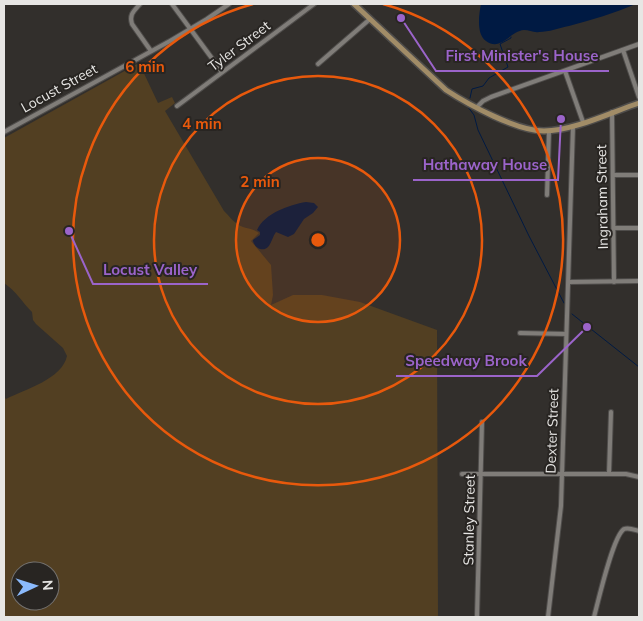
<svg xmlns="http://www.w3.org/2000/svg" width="643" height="621" viewBox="0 0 643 621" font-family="Mulish,sans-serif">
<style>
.green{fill:#523f22;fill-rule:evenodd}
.water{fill:#001a43}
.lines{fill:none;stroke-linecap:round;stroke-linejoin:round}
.stream{stroke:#001a43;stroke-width:1}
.minor-casing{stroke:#4f4d4b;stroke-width:6}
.secondary-casing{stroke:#4f4d4b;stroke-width:8}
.minor{stroke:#807d79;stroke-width:4}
.secondary{stroke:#a18c67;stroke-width:5}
.ring{fill:none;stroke:#e8590c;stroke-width:2.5}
.labels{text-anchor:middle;stroke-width:4;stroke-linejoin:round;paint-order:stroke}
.street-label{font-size:14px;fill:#e7e6e4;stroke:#282522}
.centre{fill:#e8590c;stroke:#282522;stroke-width:2.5}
.ring-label{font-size:15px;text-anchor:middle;font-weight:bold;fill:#e8590c;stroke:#282522;stroke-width:4;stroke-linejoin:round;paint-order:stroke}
.leader{fill:none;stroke:#9b64ca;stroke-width:2}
.callout-dot{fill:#9b64ca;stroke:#282522;stroke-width:2}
.callout-label{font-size:15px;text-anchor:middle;font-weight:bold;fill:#9b64ca;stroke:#282522;stroke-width:4;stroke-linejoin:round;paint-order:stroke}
</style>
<rect width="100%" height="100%" fill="#322f2c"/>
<!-- green -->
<path class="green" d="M139 63 158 103 172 97 175 103 165 111 224 211C230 217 235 224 243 227 249 229 254 229 259 233L251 241 271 265 273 295 271 305 293 295H322L360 302 437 330 438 617H4V397L6 399C26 389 62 379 67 356L63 348 36 324 33 320 32 312C22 302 16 291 4 283V138ZM20 571H50V601H20Z"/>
<!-- water -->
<g class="water">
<path d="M481 4H636C614 13 592 20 569 26 559 28 549 32 539 32 534 33 529 30 524 30 510 31 501 52 486 41 476 34 479 14 481 4Z"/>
<path d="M306 202 314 203 318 207 313 213 304 219 294 234 288 237 276 232C273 236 271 244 268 247 262 253 253 246 253 240L260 235V232L257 230C265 213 289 205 306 202Z"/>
</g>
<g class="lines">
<!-- stream -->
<g class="stream">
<polyline points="470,98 472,89 483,86 489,78 508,67 500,44 511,38 511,37"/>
<polyline points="468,107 474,115 478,130 529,236 564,303"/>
<polyline points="572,314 639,367"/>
</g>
<!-- minor casing -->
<g class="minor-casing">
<g id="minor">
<path d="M140 4C134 11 129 14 132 24L151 51"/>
<polyline points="172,4 222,72"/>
<polyline points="623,50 639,97"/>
<polyline points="318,64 370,19"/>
<polyline points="565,71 583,122"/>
<polyline points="177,106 314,4"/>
<polyline points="477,107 483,101 491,97 639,44"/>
<polyline points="612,112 614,282"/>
<polyline points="4,132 170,41 207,19 229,4"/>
<polyline points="614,175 639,175"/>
<polyline points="547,195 549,131"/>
<polyline points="614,228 639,228"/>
<polyline points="569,282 639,281"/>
<polyline points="520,333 566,334"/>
<polyline points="462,474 626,474 639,477"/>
<polyline points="609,474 611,412"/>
<polyline points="477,617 482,422"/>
<polyline points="548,617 561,506 573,126"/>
<path d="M594 617C598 602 613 536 624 529 629 527 635 530 639 531"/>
</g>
</g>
<!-- secondary casing -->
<g class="secondary-casing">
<path id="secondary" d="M354 4 446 90C469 105 517 131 544 131 573 131 612 112 639 103"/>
</g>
<!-- minor -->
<use href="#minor" class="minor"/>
<!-- secondary -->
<use href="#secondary" class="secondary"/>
</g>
<!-- distance rings -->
<circle cx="318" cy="240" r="82" fill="#e8590c" fill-opacity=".12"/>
<g class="ring">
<circle cx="318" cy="240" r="82"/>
<circle cx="318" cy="240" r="164"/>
<path d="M383 4A245 245 0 1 1 253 4"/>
</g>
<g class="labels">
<!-- street labels -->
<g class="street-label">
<text transform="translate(239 46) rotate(-37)" y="5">Tyler Street</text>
<text transform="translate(59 88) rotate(-29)" y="5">Locust Street</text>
<text transform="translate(602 197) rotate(-91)" y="5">Ingraham Street</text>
<text transform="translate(552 431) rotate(-88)" y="5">Dexter Street</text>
<text transform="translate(469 520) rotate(-89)" y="5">Stanley Street</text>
</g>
</g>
<circle cx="318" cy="240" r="8" class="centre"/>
<g class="ring-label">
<text x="145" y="72">6 min</text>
<text x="202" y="129">4 min</text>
<text x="260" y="187">2 min</text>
</g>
<!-- callouts -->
<path class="leader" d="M401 18L436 71H609M561 119L558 180H413M69 231L93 284H208M587 327L537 376H396"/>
<g class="callout-dot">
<circle cx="401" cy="18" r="5"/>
<circle cx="561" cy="119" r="5"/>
<circle cx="69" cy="231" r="5"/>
<circle cx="587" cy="327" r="5"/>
</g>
<g class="callout-label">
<text x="522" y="61">First Minister's House</text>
<text x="485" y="170">Hathaway House</text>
<text x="150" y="275">Locust Valley</text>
<text x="466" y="366">Speedway Brook</text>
</g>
<!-- border -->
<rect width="643" height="621" fill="none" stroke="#e7e6e4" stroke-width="10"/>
<!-- north arrow -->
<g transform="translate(35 586) rotate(86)"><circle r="24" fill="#282522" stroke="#747270"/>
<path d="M0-4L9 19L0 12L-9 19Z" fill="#8bbafc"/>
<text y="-8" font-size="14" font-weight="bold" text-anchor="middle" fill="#e7e6e4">N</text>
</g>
</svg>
